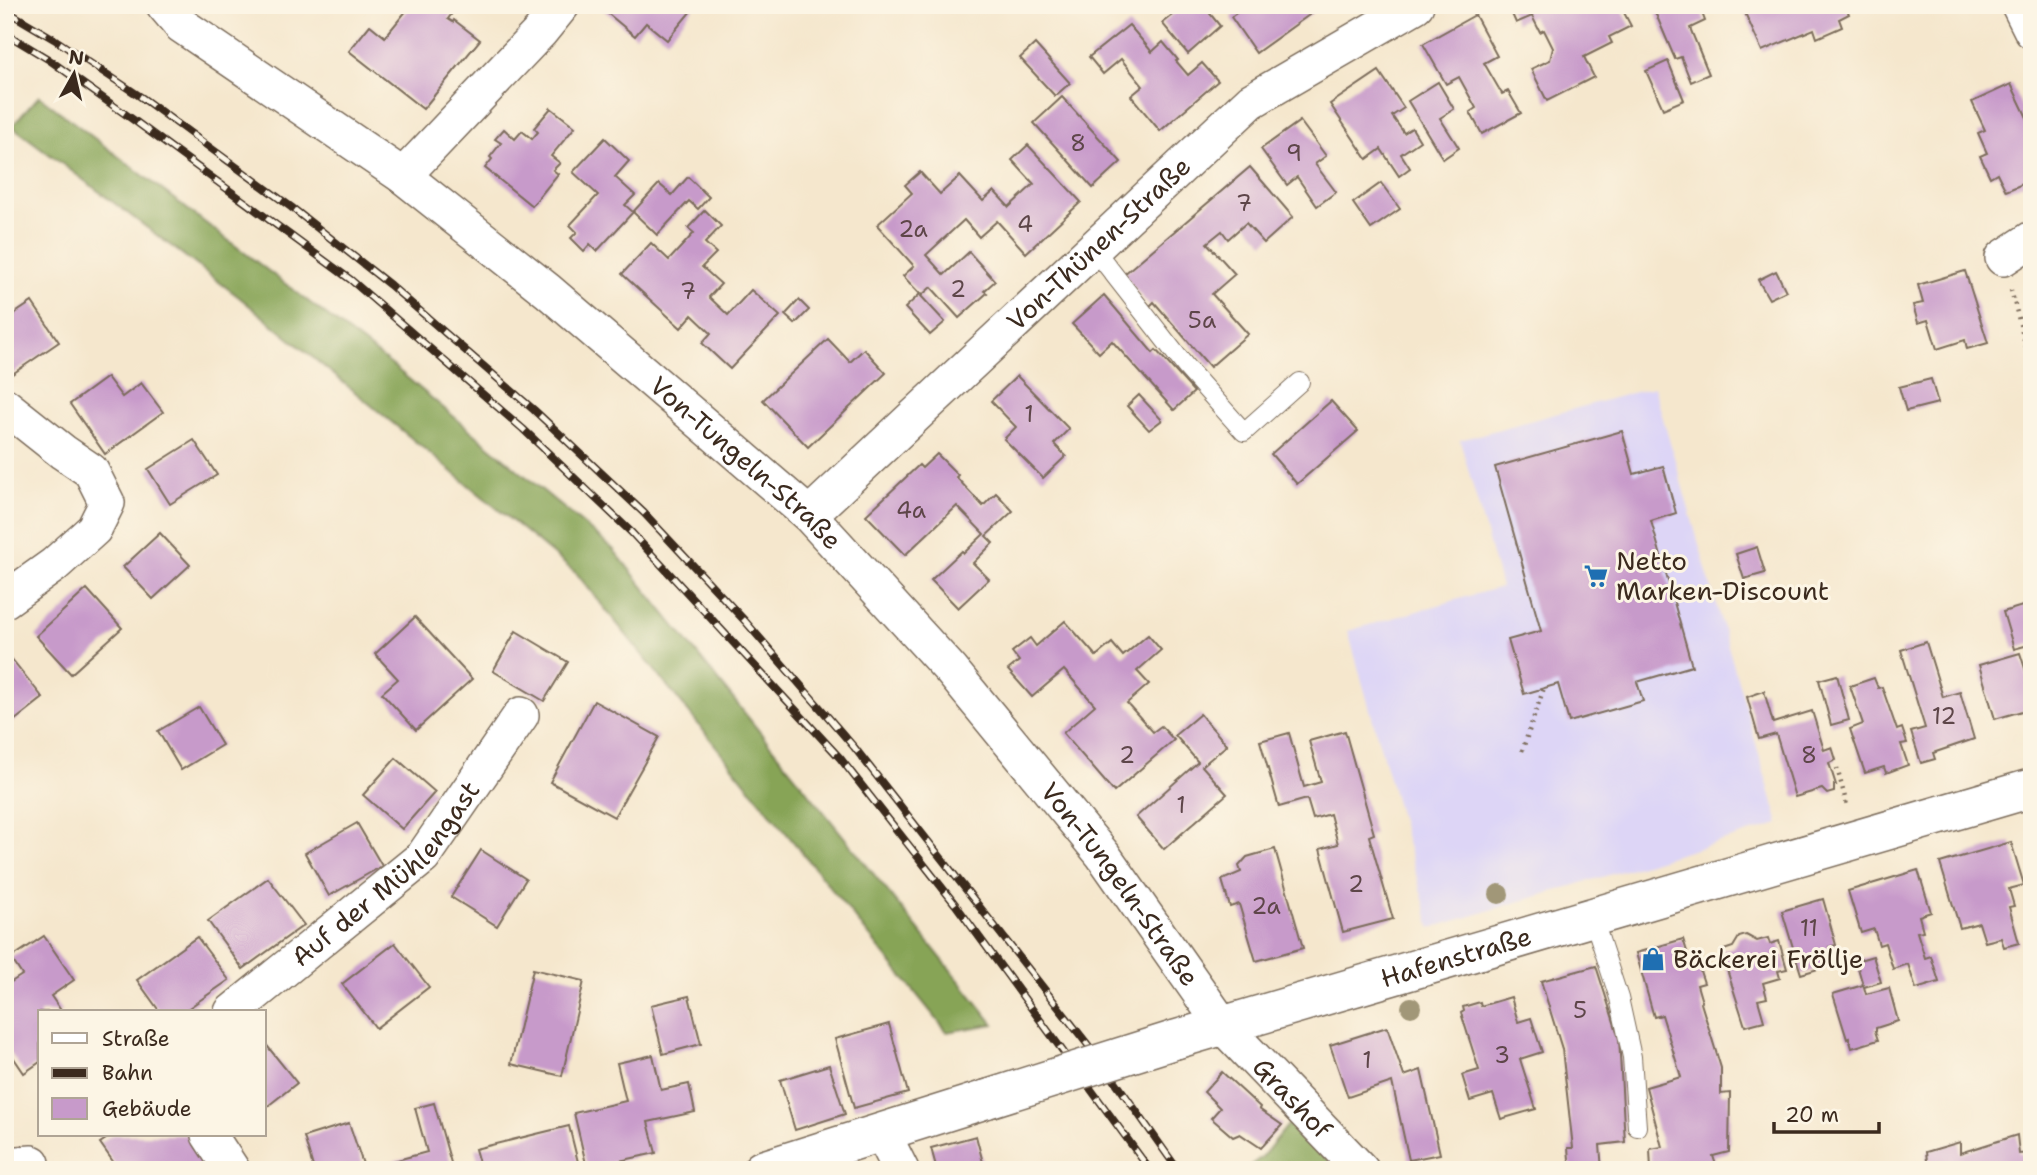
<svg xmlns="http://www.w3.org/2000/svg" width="2037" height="1175" viewBox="0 0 2037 1175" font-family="'Shantell Sans',sans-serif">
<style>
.built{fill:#ddd5f6}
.forest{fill:#87a457;stroke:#61673a;stroke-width:2}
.building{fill:#c79aca}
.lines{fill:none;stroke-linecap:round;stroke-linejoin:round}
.service-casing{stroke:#7c6c5b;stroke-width:20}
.minor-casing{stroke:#7c6c5b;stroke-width:38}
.tertiary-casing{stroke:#7c6c5b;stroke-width:41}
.path{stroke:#7c6c5b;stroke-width:4.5;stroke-dasharray:2 5;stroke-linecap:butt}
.service{stroke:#fff;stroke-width:18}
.minor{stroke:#fff;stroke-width:35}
.tertiary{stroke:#fff;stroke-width:38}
.rail-casing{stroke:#3b2a1e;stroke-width:8}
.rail{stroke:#fcf5e5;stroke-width:5;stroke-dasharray:16;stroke-linecap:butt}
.tertiary-bridge-casing{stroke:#7c6c5b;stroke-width:41;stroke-linecap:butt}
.tertiary-bridge{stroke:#fff;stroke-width:38}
.tree{fill:#a19778}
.labels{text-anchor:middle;stroke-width:6;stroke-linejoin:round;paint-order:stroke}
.number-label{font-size:23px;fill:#5e4649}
.street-label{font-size:26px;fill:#3b2a1e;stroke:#fcf5e5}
.poi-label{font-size:26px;fill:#3b2a1e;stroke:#fcf5e5;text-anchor:start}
</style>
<rect width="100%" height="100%" fill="#fcf5e5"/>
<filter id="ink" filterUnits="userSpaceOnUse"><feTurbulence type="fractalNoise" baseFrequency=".0143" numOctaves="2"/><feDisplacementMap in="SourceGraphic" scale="14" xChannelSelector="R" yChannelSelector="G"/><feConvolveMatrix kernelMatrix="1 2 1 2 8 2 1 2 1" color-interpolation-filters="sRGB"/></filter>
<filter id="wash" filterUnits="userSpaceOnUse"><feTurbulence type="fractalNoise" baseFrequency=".00686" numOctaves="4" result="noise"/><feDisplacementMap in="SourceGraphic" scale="28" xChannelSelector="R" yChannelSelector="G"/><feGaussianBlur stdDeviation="1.57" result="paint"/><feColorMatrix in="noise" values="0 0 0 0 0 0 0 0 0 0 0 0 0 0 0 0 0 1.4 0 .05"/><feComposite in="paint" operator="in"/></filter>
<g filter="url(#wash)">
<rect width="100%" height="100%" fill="#f5e7cd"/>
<!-- built -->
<polygon class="built" points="1654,387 1779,824 1431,928 1348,631 1501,587 1460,440"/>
<!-- forest -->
<g class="forest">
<polygon points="39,96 393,366 613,549 994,1024 947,1032 577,574 239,297 12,126"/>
<polygon points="1291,1121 1337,1170 1244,1170 1262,1157"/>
</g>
<g id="blocks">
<!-- building -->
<g class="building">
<polygon points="411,5 458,5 448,19 453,22 454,20 480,40 423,109 349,51 370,25 385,37"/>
<polygon points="601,5 696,5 667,40 646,23 635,36 600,7"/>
<polygon points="1179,5 1203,5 1220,26 1188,54 1162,23 1181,8"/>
<polygon points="1241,5 1313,5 1316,10 1256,53 1231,17 1243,8"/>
<polygon points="1508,5 1620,5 1631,26 1609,37 1612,43 1584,57 1594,77 1547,101 1531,69 1550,60 1553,48 1544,30 1540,32 1532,16 1516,23"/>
<polygon points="1652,5 1699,5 1705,21 1690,28 1709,74 1691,82 1681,57 1675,59"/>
<polygon points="1763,5 1845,5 1849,14 1839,19 1842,27 1817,38 1814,29 1762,51 1745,13"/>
<polygon points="1475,15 1497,56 1484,63 1502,94 1508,91 1521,113 1482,134 1470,112 1476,108 1459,77 1446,84 1423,44"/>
<polygon points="1129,25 1152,52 1163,42 1178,60 1176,61 1188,75 1202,63 1218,81 1160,131 1131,96 1143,86 1121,59 1103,74 1089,57"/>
<polygon points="1035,44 1070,83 1055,96 1020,58"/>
<polygon points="1668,61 1684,100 1663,109 1646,71"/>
<polygon points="1379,71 1404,108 1392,116 1404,133 1412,128 1420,141 1401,154 1410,168 1399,176 1381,149 1367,159 1330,104"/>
<polygon points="1438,82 1454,109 1440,118 1459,148 1443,159 1408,101"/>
<polygon points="2011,84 2032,128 2032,180 2006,191 1997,173 1990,177 1980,156 1987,153 1978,133 1985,130 1972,102"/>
<polygon points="1062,97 1121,162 1093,188 1034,123"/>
<polygon points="551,108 575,127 551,156 560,163 553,170 558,174 532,206 485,168 492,159 490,157 501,143 495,139 504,129 515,139 522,131 532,139 538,132 534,128"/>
<polygon points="1300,121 1326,156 1315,164 1336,192 1317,206 1297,177 1287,185 1261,149"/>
<polygon points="605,138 629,161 615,177 635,195 625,205 633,212 597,251 590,244 584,251 571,238 577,232 570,225 598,195 573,172"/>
<polygon points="1028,145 1081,202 1026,253 997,221 979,237 964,220 926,255 944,275 969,252 995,281 984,291 987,293 959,318 931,287 921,296 945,322 930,335 905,308 920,294 903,276 914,266 877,225 912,193 905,185 920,172 940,194 960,176 983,201 994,191 1009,207 1034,184 1012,160"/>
<polygon points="1250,167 1293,217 1264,243 1246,223 1228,239 1222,231 1207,243 1235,274 1212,294 1248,334 1210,367 1154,302 1150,306 1123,275"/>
<polygon points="688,177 709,197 698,209 689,201 657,235 633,212 659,184 672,195"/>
<polygon points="1381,183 1400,209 1371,229 1353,203"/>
<polygon points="705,210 721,226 705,243 716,253 702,267 721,284 709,297 728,315 751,290 780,316 730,369 702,343 711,333 692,315 681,328 622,274 651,243 669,260 694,233 688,228"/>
<polygon points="1776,271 1786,291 1769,299 1758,280"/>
<polygon points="1965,271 1988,343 1967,349 1965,340 1937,349 1928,320 1918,323 1913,305 1923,303 1918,285"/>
<polygon points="1104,295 1153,353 1156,350 1194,392 1174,410 1112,341 1099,353 1072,324"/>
<polygon points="799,300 809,310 795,324 785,315"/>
<polygon points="32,302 59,342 8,377 5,373 5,320"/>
<polygon points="828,339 850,362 864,349 886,373 808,447 763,400"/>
<polygon points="1017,376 1069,429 1054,444 1066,456 1043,478 1004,439 1016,427 991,401"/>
<polygon points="107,377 122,397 141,383 163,412 105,454 70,404"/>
<polygon points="1931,379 1938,403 1906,411 1899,387"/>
<polygon points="1139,395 1162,420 1149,430 1127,406"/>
<polygon points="1331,401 1358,431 1297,484 1271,454"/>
<polygon points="1622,431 1634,474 1663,466 1676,513 1651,521 1692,666 1637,682 1643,701 1569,722 1558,684 1524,694 1508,640 1541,631 1495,467"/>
<polygon points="194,440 217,475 170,504 148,469"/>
<polygon points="937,454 958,475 956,477 983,506 996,493 1013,511 986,536 993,543 973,563 989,579 958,608 931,580 962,551 964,553 984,534 957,506 905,555 866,515 919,465 922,468"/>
<polygon points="160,533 190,565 153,599 123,567"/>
<polygon points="1757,547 1765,573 1744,579 1736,554"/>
<polygon points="87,589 122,628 71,674 36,636"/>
<polygon points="2032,603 2032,644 2014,649 2003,612"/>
<polygon points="415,617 472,679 416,730 382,693 398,679 375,654"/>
<polygon points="1065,621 1096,656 1112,643 1123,656 1148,635 1161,650 1137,671 1149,684 1127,703 1153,732 1161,726 1174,740 1114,792 1063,733 1095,705 1064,670 1032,697 1008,670 1019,661 1012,652 1030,638 1036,646"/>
<polygon points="516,631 568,662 544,701 493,671"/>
<polygon points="1926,642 1943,697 1960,692 1974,739 1933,753 1935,759 1921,763 1911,732 1925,728 1901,650"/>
<polygon points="7,653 43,698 5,728 5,654"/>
<polygon points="2020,653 2032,690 2032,708 1995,719 1979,665"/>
<polygon points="1837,675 1849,720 1831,725 1819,680"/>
<polygon points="1874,678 1878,688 1882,687 1897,730 1902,728 1907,743 1901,744 1908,765 1886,773 1884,767 1865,773 1850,729 1863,724 1850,686"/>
<polygon points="1764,691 1773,723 1812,711 1824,750 1832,747 1836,760 1829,763 1836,785 1834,785 1834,792 1827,794 1822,789 1795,797 1776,734 1759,739 1747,697"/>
<polygon points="594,701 659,737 614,817 550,782"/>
<polygon points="199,707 222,745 181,770 158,731"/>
<polygon points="1200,714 1227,745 1202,766 1227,794 1164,849 1136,817 1198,762 1175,735"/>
<polygon points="1345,731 1374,834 1369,836 1393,919 1343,932 1320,849 1338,844 1330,814 1313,819 1307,799 1279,807 1260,741 1289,733 1304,787 1321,782 1309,741"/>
<polygon points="396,758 435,792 402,829 363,795"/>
<polygon points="357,823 382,866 329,896 305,853"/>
<polygon points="2011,842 2024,885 2009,889 2014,906 2009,907 2019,943 2004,947 2001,938 1985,942 1979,923 1960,928 1940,863"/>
<polygon points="1275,849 1303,948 1256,961 1239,904 1230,907 1222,880 1241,872 1239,866 1247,857"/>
<polygon points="481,850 526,879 497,926 451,897"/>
<polygon points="1918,870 1931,912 1919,916 1923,931 1917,932 1925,958 1931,956 1939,982 1916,989 1908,964 1893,969 1885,943 1879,945 1874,929 1861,933 1848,891"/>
<polygon points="268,878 304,925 243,969 208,921"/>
<polygon points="1823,899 1836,945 1829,947 1832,958 1826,960 1828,966 1801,974 1782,911"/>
<polygon points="1746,935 1757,941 1768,938 1770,944 1779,941 1787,969 1778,971 1780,978 1763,983 1767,998 1758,1000 1764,1021 1745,1026 1721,951 1733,947 1739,937"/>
<polygon points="44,936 74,980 51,996 62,1012 40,1012 40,1062 24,1073 5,1045 5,986 22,975 11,958"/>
<polygon points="197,937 229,980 183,1012 160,1012 137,980"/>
<polygon points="1683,939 1691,964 1697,962 1704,983 1697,985 1702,1002 1701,1003 1721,1068 1721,1094 1730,1093 1729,1152 1713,1156 1716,1165 1700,1170 1651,1170 1650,1149 1662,1147 1646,1087 1681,1077 1662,1015 1654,1017 1636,953"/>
<polygon points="395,943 429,987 376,1028 342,984"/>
<polygon points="1873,956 1881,982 1864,987 1866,994 1889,988 1898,1021 1876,1028 1876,1031 1875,1031 1878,1040 1852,1048 1849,1038 1847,1039 1833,994 1863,985 1856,961"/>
<polygon points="1596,966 1619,1038 1625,1142 1600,1145 1602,1170 1570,1170 1568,1148 1573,1148 1562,1049 1541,981"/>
<polygon points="533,969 584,981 562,1076 511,1064"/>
<polygon points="689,996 701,1044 663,1054 651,1005"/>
<polygon points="1511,997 1518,1022 1531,1018 1542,1052 1520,1059 1536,1109 1501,1119 1493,1094 1470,1101 1462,1075 1479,1070 1461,1013 1464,1011 1463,1007 1480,1002 1481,1006"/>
<polygon points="889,1024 908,1093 854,1108 835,1039"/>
<polygon points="1387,1027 1404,1076 1421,1070 1440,1154 1409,1160 1392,1082 1348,1097 1330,1045"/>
<polygon points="264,1042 297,1083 264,1109"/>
<polygon points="653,1055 661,1090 689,1084 695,1112 648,1122 656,1153 587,1168 574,1113 626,1101 617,1063"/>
<polygon points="829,1065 845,1114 795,1130 780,1080"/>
<polygon points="1222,1072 1260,1107 1259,1109 1282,1125 1261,1148 1240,1134 1233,1137 1211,1118 1220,1108 1204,1092"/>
<polygon points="434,1103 453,1170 392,1170 390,1162 427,1152 415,1108"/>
<polygon points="349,1123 365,1170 314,1170 304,1137"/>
<polygon points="569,1126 580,1170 481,1170 475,1149"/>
<polygon points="112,1135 191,1135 216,1170 119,1170 100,1143"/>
<polygon points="2017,1135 2019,1154 2029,1153 2031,1170 1928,1170 1926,1152 1960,1142 1960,1153"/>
<polygon points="976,1136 985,1170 937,1170 931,1148"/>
</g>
</g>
</g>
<g filter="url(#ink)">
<use href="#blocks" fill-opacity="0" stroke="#7c6c5b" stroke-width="2"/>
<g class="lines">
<!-- service casing -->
<g class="service-casing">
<g id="service">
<polyline points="1094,249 1186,367 1244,432 1300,382"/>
<polyline points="1593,918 1619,998 1632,1057 1637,1127"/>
</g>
</g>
<!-- minor casing -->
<g class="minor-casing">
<g id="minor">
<path id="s1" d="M164 5 181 25 403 176 548 291 809 515 951 670 1103 855 1223 1026 1361 1170"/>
<polyline points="2019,5 2032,31"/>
<polyline points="403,176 540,32 562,5"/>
<polyline points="2003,258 2032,239"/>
<polyline points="5,406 63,452 91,471 107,503 94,529 54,565 5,600"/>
<path id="s2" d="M809 515 1251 101 1416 5"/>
<path id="s3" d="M232 1012 423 857 521 715"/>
<polyline points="882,1132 901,1170"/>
<polyline points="209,1135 232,1170"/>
<polyline points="5,1165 32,1163"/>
</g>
</g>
<!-- tertiary casing -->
<g class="tertiary-casing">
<g id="tertiary">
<path id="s4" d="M1174 1040 2032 788"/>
<polyline points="762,1170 987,1099"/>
</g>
</g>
<!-- path -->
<g class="path">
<polyline points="2011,290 2032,370"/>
<polyline points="1522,751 1544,688"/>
<polyline points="1837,768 1847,805"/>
</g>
<!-- service -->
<use href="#service" class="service"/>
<!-- minor -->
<use href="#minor" class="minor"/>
<!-- tertiary -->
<use href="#tertiary" class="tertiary"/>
<!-- rail casing -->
<g class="rail-casing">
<g id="rail">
<polyline points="5,10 54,39 141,97 291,207 390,285 534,410 644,513 745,621 854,747 1103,1064 1178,1170"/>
<polyline points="5,33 48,59 135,121 351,280 523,429 631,532 840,758 955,904 1150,1170"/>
</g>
</g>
<!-- rail -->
<use href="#rail" class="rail"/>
<!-- tertiary-bridge casing -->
<g class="tertiary-bridge-casing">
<polyline id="tertiary-bridge" points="987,1099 1174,1040"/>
</g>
<!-- tertiary-bridge -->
<use href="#tertiary-bridge" class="tertiary-bridge"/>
</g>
<!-- trees -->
<g class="tree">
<circle cx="1499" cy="894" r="10"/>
<circle cx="1411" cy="1007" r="10"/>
</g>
</g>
<!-- icons -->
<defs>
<g id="supermarket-bare" transform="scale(1.89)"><path d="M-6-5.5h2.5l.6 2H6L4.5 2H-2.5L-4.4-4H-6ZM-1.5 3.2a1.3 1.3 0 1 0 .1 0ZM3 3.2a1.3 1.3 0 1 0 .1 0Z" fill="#1f6fb2" stroke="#fcf5e5" stroke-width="2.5" paint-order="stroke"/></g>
<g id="shop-bare" transform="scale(1.89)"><path d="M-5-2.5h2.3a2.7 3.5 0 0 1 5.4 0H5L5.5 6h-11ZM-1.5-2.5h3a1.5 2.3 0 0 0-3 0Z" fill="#1f6fb2" stroke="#fcf5e5" stroke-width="2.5" paint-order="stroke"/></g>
</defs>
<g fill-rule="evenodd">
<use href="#supermarket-bare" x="1596" y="576"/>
<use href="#shop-bare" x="1653" y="959"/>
</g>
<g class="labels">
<!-- number labels -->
<g class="number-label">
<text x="1078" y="151">8</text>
<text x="1294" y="161">9</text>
<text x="1244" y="211">7</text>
<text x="1025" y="232">4</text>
<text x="913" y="237">2a</text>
<text x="958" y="297">2</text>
<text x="688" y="299">7</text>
<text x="1202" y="328">5a</text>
<text x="1029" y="422">1</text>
<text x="911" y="518">4a</text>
<text x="1944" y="724">12</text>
<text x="1127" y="763">2</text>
<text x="1809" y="763">8</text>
<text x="1181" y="813">1</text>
<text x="1356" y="892">2</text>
<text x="1266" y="914">2a</text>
<text x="1809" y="936">11</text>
<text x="1580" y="1018">5</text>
<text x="1502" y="1063">3</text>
<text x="1367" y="1068">1</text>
</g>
<!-- street labels -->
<g class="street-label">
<text dy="9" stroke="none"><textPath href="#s2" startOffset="397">Von-Thünen-Straße</textPath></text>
<text dy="9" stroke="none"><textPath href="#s1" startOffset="742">Von-Tungeln-Straße</textPath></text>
<text dy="9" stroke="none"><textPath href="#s3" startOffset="208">Auf der Mühlengast</textPath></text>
<text dy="9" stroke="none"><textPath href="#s1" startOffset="1307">Von-Tungeln-Straße</textPath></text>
<text dy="9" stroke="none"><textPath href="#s4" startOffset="294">Hafenstraße</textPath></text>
<text dy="9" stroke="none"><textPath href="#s1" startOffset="1582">Grashof</textPath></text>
</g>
<!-- poi labels -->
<g class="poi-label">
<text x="1616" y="570">Netto<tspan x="1616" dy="30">Marken-Discount</tspan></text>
<text x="1673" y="968">Bäckerei Fröllje</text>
</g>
</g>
<!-- margin -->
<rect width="2037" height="1175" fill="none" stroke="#fcf5e5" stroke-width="28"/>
<!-- legend -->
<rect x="38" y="1010" width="228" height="126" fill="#fcf5e5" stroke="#afa495" stroke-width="2"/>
<rect x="52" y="1033" width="35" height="10" fill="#ffffff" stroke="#afa495" stroke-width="2"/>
<text x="102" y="1046" font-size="21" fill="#3b2a1e">Straße</text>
<rect x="52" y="1068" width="35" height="10" fill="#3b2a1e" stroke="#afa495" stroke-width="2"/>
<text x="102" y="1080" font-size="21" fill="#3b2a1e">Bahn</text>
<rect x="52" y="1098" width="35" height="21" fill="#c79aca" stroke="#afa495" stroke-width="2"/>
<text x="102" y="1116" font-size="21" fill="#3b2a1e">Gebäude</text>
<!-- north arrow -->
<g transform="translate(74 74) rotate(8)" stroke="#fcf5e5" stroke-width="5" paint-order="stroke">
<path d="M0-5L12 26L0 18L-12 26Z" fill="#3b2a1e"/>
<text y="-10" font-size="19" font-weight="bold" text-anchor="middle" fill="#3b2a1e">N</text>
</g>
<!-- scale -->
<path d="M1774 1122v10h105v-10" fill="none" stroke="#3b2a1e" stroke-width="3.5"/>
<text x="1785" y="1122" font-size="21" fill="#3b2a1e" stroke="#fcf5e5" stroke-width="5" paint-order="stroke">20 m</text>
</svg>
